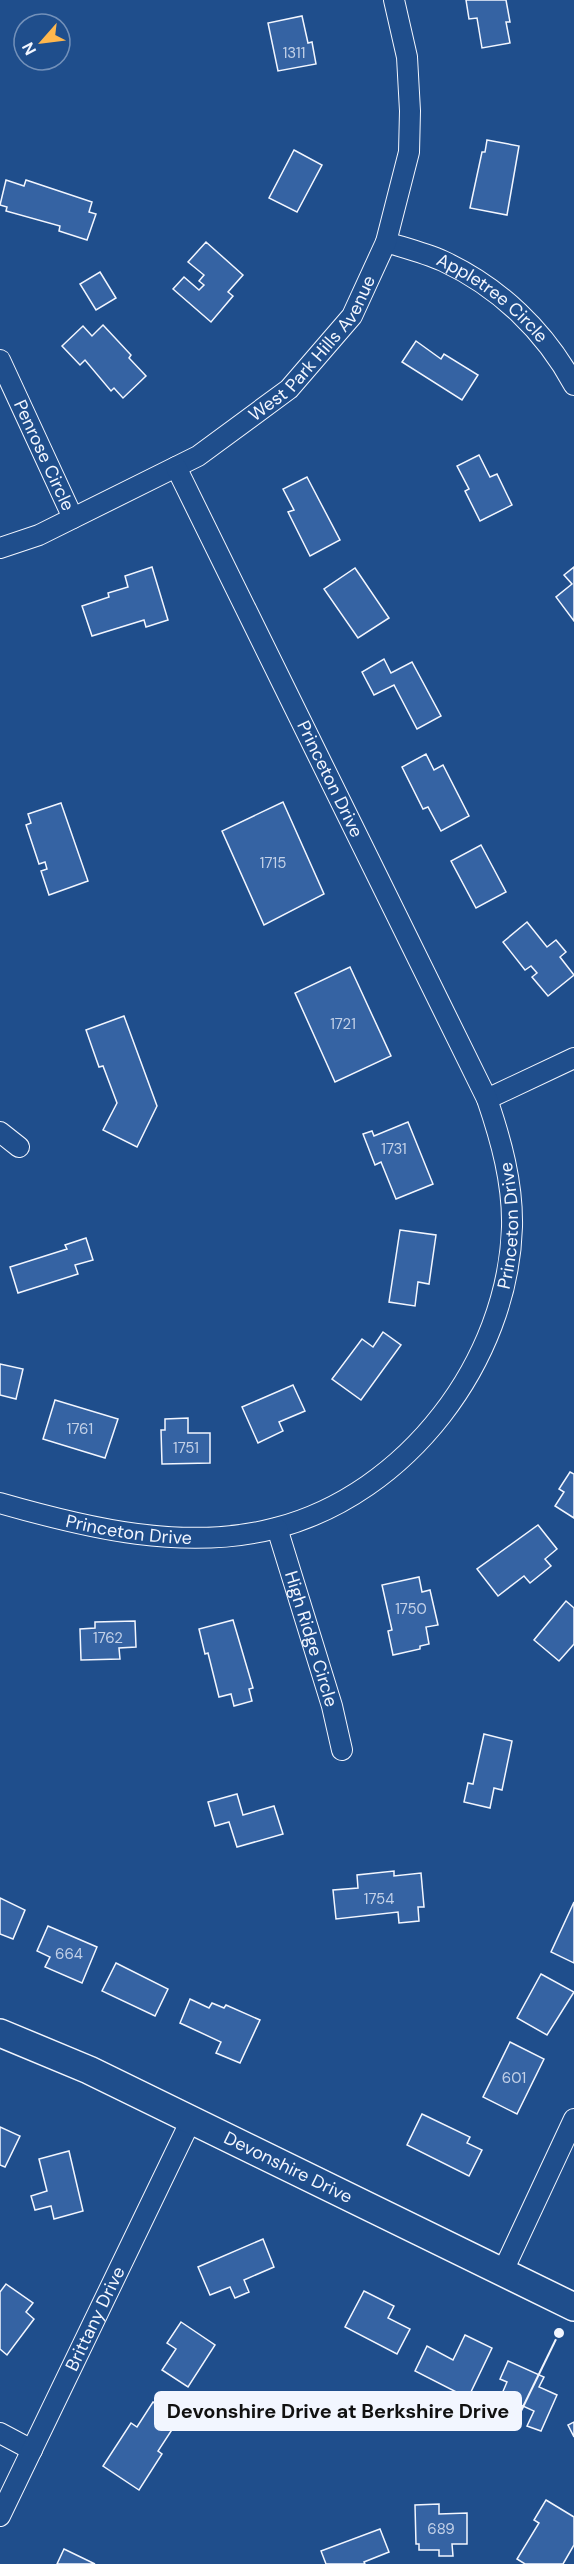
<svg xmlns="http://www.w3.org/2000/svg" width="574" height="2564" viewBox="0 0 574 2564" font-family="'DM Sans',sans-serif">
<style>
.building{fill:#3563a3;stroke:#f2f6ff;stroke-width:1.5}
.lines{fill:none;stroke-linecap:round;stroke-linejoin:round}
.street-casing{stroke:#f2f6ff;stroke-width:22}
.secondary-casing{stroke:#f2f6ff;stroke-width:30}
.street{stroke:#1f4e8c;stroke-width:20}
.secondary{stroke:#1f4e8c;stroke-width:27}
.labels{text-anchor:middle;stroke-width:4.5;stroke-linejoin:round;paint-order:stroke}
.number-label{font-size:15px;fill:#c3d1e8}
.street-label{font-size:18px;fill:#f2f6ff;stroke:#1f4e8c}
.leader{fill:none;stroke:#f2f6ff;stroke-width:2}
.callout-dot{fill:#f2f6ff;stroke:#1f4e8c;stroke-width:2}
.callout{fill:#f2f6ff;stroke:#f2f6ff;stroke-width:2}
.callout-label{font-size:20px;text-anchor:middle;font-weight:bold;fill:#111}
</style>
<rect width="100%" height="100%" fill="#1f4e8c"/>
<!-- building -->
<g class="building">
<polygon points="466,0 506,0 510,22 506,22 510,43 482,48 477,18 469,19"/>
<polygon points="302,16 308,43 312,42 316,64 278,71 268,23"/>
<polygon points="487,140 519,146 507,215 470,208 482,152 485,152"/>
<polygon points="294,150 322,165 297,212 269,198"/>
<polygon points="6,180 24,186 26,180 92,202 89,212 96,214 87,240 59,231 60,226 6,211 7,207 0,205"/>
<polygon points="206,242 243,275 228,292 233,296 211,322 173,289 184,277 199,290 204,285 199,281 204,275 188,262"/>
<polygon points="100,272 116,298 96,310 80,284"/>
<polygon points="103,325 131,355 129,358 146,376 123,398 114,388 111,391 85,360 80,365 62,346 83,326 92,336"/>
<polygon points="416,341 441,359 444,354 478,375 462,400 402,362"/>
<polygon points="479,455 490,477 497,474 512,505 480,521 465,491 469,489 457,466"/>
<polygon points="307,477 340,540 310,556 288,512 294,510 283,489"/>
<polygon points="152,567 168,620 146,627 144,620 92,636 82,606 109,597 108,593 128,587 125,576"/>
<polygon points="574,567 574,621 556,597 572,584 564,575"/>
<polygon points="355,568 389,618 358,638 324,589"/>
<polygon points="384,659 391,673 412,662 441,716 417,729 394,685 374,695 362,672"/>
<polygon points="426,754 434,770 443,765 469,816 441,831 428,807 423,809 402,767"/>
<polygon points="283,802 324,894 264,925 222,831"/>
<polygon points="61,803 88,881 49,895 41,871 47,869 45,862 39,864 26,825 31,823 28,814"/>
<polygon points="481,845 506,892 476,908 451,861"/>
<polygon points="527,922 547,947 556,940 566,952 560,957 574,975 548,996 532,977 537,973 531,966 525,970 503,942"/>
<polygon points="350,967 391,1056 335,1082 295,993"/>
<polygon points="124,1016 157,1106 137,1147 103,1130 117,1103 103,1066 99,1067 86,1030"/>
<polygon points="408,1122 433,1184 396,1199 381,1162 375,1165 363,1134 372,1131 374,1136"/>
<polygon points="400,1230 436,1235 429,1284 418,1282 415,1306 389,1302"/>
<polygon points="86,1238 93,1260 75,1265 78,1274 18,1293 10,1267 67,1249 65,1245"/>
<polygon points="383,1332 401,1345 361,1400 332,1379 362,1339 373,1347"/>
<polygon points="0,1364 23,1369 16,1399 0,1395"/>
<polygon points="293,1385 305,1411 279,1422 283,1431 258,1443 242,1407"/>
<polygon points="55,1400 118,1419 105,1458 43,1439"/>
<polygon points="188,1418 188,1433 210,1433 210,1463 162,1464 161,1430 165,1430 165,1419"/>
<polygon points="570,1472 574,1474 574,1518 555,1506 564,1492 559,1489"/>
<polygon points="538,1525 557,1549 545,1559 551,1566 530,1583 524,1576 498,1596 477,1569"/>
<polygon points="419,1577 422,1592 430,1590 438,1625 426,1627 429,1644 420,1646 420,1649 393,1655 388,1631 392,1630 382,1585"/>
<polygon points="566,1601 574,1608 574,1644 559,1661 534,1640"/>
<polygon points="233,1620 253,1688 249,1689 252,1701 234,1706 231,1694 219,1697 208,1653 205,1654 199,1629"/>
<polygon points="135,1621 136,1647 119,1648 120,1659 81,1660 80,1629 95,1628 95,1622"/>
<polygon points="484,1734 512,1741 502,1790 494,1788 490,1808 464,1802 468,1783 473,1784"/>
<polygon points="237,1794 243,1815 274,1806 283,1834 237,1847 229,1822 215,1826 208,1802"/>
<polygon points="394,1871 394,1876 421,1873 424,1907 418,1907 419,1921 399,1923 398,1912 336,1919 333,1890 358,1888 357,1875"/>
<polygon points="0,1898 25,1910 13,1939 0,1934"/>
<polygon points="574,1902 574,1963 551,1952"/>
<polygon points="48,1926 97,1947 82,1983 45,1967 50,1957 37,1951"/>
<polygon points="116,1963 168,1989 155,2016 102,1991"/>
<polygon points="541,1974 574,1992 547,2035 517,2018"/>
<polygon points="190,1999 209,2008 212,2003 224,2008 226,2005 260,2020 240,2063 216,2053 221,2042 180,2023"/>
<polygon points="510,2042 544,2059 517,2114 483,2097"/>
<polygon points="422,2114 470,2137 467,2143 482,2150 469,2176 407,2145"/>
<polygon points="0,2127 20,2136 5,2167 0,2165"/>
<polygon points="69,2151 83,2211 54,2219 51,2206 35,2210 31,2196 47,2191 39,2159"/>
<polygon points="263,2239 274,2267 244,2280 249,2292 235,2298 230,2287 210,2295 198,2267"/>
<polygon points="6,2284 33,2303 26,2312 34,2319 7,2355 0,2349 0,2292"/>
<polygon points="364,2291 394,2306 388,2318 410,2329 397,2354 345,2327"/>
<polygon points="181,2322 215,2345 188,2387 162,2370 176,2349 167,2343"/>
<polygon points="465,2335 492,2348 468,2398 415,2371 427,2346 453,2360"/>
<polygon points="508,2361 544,2377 539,2387 557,2395 541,2431 527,2426 534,2411 501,2396 507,2382 500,2379"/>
<polygon points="153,2402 179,2419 158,2451 162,2454 139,2490 103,2466 131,2423 137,2427"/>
<polygon points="574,2422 574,2437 568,2425"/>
<polygon points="546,2500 574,2517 574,2545 563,2564 525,2564 517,2559 539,2523 534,2520"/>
<polygon points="439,2504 439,2514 467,2513 467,2544 452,2544 453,2556 439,2556 439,2550 419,2550 419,2544 416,2544 415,2505"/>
<polygon points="380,2529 389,2552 364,2562 365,2564 326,2564 321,2551"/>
<polygon points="64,2549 95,2564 57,2564"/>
</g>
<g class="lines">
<!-- street casing -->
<g class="street-casing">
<g id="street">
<path id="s1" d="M386 242C405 248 425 253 443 261 499 287 545 331 574 385"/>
<path id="s2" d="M0 360 73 518"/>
<path id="s3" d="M0 548 39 535 198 456 289 389 352 316 386 242 409 152 410 111 407 57 394 0"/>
<polyline points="487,1099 574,1058"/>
<polyline points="0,1132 19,1147"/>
<path id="s4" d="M0 1503C87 1528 186 1552 276 1528 407 1494 508 1361 512 1227 513 1183 501 1140 487 1099L176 467"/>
<path id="s5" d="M277 1528 332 1706 342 1750"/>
<polyline points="503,2271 574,2119"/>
<polyline points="0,2433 32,2450"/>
<path id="s6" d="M0 2516 191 2120"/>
</g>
</g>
<!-- secondary casing -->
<g class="secondary-casing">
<g id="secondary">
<path id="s7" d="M0 2033 89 2070 574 2307"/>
</g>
</g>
<!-- street -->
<use href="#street" class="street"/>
<!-- secondary -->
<use href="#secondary" class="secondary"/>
</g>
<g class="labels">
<!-- number labels -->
<g class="number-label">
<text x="294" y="58">1311</text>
<text x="273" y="868">1715</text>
<text x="343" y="1029">1721</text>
<text x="394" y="1154">1731</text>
<text x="80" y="1434">1761</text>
<text x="186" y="1453">1751</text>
<text x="411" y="1614">1750</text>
<text x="108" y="1643">1762</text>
<text x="379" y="1904">1754</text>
<text x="69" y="1959">664</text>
<text x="514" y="2083">601</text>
<text x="441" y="2534">689</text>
</g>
<!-- street labels -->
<g class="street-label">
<text dy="6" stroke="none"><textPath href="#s1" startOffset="122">Appletree Circle</textPath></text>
<text dy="6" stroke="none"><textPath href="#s3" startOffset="378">West Park Hills Avenue</textPath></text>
<text dy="6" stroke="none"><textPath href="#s2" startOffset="105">Penrose Circle</textPath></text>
<text transform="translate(330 779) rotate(64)" y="6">Princeton Drive</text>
<text dy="6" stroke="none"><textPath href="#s4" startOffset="690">Princeton Drive</textPath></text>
<text dy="6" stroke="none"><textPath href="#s4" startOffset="132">Princeton Drive</textPath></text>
<text dy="6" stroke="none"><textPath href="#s5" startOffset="116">High Ridge Circle</textPath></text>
<text dy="6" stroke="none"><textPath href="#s7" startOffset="318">Devonshire Drive</textPath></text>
<text dy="6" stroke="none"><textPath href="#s6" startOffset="219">Brittany Drive</textPath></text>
</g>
</g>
<!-- callouts -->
<path class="leader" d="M559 2333L521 2411"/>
<circle class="callout-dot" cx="559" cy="2333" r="6"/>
<rect class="callout" x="155" y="2392" width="366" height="38" rx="6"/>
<g class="callout-label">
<text x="338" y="2418">Devonshire Drive at Berkshire Drive</text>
</g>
<!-- north arrow -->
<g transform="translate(42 42) rotate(242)"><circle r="28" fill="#1f4e8c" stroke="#7391ba" stroke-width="1.5"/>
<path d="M0-4.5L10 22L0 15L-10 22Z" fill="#ffb74d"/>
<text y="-9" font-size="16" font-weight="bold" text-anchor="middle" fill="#f2f6ff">N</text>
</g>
</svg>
